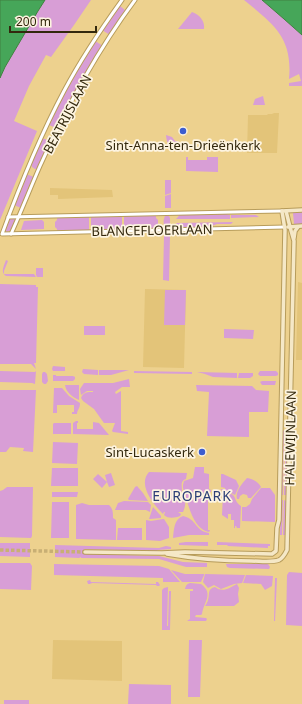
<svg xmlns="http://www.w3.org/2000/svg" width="302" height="704" viewBox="0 0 302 704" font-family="'Noto Sans',sans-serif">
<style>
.built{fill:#e3c479}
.green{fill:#d89ed6}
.water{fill:#46a659;stroke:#408042}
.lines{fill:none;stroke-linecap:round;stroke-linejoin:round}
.secondary-tunnel{stroke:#c8af74;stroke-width:3.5;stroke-dasharray:3.5 2;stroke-linecap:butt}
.tertiary-casing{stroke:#b79c5b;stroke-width:5}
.secondary-casing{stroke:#b79c5b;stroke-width:5.5}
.tertiary{stroke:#fff;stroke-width:3}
.secondary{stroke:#f5e8c7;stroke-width:3.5}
.poi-dot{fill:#3d5dcf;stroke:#fdf4e1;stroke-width:1.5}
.labels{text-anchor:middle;stroke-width:3.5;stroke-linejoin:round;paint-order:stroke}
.street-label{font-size:13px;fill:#33280d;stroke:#fdf4e1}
.poi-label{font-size:13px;fill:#33280d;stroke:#fdf4e1}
.neighbourhood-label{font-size:14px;letter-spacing:1px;fill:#2b3e77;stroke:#fdf4e1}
</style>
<rect width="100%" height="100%" fill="#edd18e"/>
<!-- built -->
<g class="built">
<polygon points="274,113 279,113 277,153 247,153 248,115 267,115 268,114 272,114"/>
<polygon points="50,188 112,190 113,197 58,199 58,195 50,195"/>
<polygon points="298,282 302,283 302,360 296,360"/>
<polygon points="145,289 186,290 184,368 143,367"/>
<polygon points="53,640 122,641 122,681 52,679"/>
</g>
<!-- green -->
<g class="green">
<polygon points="45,0 91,0 74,25 51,57 46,55 29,86 14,121 37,131 0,220 0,78 5,67 38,11"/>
<path d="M244 0H262L284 19 302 35V86H289V83L301 81 299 74 289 79C293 37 273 24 244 0Z"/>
<polygon points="119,5 126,11 110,35 102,30"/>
<path d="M192 12C200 15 205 21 204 29H178Z"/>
<polygon points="95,41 103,46 56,128 49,125 66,91"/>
<polygon points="263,96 265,105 253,105 255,99"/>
<path d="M166 135 172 137 175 141H177L182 152C172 147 167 148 166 135Z"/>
<polygon points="42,138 50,141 37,169 35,169 32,167 31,164"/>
<polygon points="186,157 188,157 188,160 207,160 207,157 218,157 218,172 186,171"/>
<polygon points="26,174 34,177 33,179 32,179 21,206 21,208 14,205 26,177"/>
<polygon points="165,180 171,180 171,193 165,195"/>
<polygon points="171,194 171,208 165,208 165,196"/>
<polygon points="294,212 302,212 302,225 298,225 294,224 293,213"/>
<polygon points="226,214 230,215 230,219 176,219 178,217 179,215"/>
<path d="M166 215 169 216 170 218V226L168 228 165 227C163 224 163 218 166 215Z"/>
<polygon points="231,215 256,215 259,217 231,218"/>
<polygon points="122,216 122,229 91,230 91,217"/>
<polygon points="124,216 156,216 156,218 158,220 158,225 156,226 156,229 124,229"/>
<polygon points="89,217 89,230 57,231 57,229 55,227 55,222 57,220 57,218"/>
<polygon points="10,219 15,219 15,222 11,231 6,232 5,230 8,220"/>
<polygon points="42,220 44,222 44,229 21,230 24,221"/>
<polygon points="233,222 231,224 217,224 209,227 178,228 178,226 176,223"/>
<polygon points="164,236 170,236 169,281 163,280"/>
<path d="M6 260 8 261 4 271V274H34L36 277 6 276C0 272 4 266 6 260Z"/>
<polygon points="36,268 43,268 43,277 37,277 36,275"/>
<polygon points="0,284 36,285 36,287 38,287 36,363 34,363 36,369 31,364 0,364"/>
<polygon points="165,290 186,290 185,325 164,325"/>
<rect x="84" y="326" width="21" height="9"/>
<polygon points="224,329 254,330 253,339 224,338"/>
<polygon points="53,366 65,367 65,371 53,371 52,369"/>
<polygon points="83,369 98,370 98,375 84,374 82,372"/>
<polygon points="99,370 129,370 111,375 99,375"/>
<polygon points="0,371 35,372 36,371 35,384 32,383 0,382"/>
<polygon points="134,371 192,372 192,374 134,373"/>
<polygon points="260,371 276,371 278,373 278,375 276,376 260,376 258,374"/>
<polygon points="43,372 45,372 47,374 48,381 46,384 44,384 42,382 42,374"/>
<polygon points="197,372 237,373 237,378 213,377 205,374"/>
<polygon points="239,373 253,373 253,376 250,378 238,378"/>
<polygon points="53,375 56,375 56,376 73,376 75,377 75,379 73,381 53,381"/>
<path d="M129 379 130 387H122L115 392 116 394 121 391V431L128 432V434L113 432 112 431 115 423H104L94 409 83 401 81 398C83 392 88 392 93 392V391H87L81 395 80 389 84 383H113Z"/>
<polygon points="262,381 276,381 275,385 262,385 260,382"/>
<path d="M65 385H79V400C72 397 66 392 65 385Z"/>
<polygon points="196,385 252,386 256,390 269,391 268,412 249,412 249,437 207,436 209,392 197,391"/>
<path d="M54 388H62L69 396 80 403C80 409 77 410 77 414H72V412H74V405H57V413H53Z"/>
<polygon points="0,390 36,390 33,452 23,451 24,448 10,447 6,452 0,452"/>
<polygon points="76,421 78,421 78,423 77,423 77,429 93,429 93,422 99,423 109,435 73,434 73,423"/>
<polygon points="54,423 71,423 71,434 53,434 53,424"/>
<polygon points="284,430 283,495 281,495 282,432"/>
<polygon points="286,430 288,433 287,495 284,495"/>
<polygon points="53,442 78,443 77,464 52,463"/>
<path d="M195 467H204V473L209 474V489L211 490V492H208V530H210L209 532C192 529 188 502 183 488V485L184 481 193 478Z"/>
<polygon points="52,468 78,468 78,486 51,486"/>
<path d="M149 472 187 473 186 479C180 481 182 486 182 491L179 495 180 496 183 492C186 500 186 505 183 512H178L181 514 180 516C175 518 168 519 164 515L165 512H164L163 514C154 505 137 485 149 472Z"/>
<polygon points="111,473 115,485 109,487 107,482 102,488 93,479 98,474 107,482 105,475"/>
<polygon points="221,474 223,474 236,480 239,486 235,495 229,492 222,491 221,489 225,489 225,488 221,487"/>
<path d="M247 478C253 479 258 482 261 487L251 498H248L247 495 243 494 240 496 239 499H237C235 491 242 484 247 478Z"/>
<polygon points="137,486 143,493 148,501 129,500 128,499 135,487"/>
<polygon points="7,487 33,487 32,536 31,538 0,537 0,491 3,490"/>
<polygon points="261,488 270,488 275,495 275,522 242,521 242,507 246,507 250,504 252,499"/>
<polygon points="52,492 78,492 77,497 52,497"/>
<path d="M222 493C240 493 231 499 241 506L240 528H237L236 526H235V528H234V520H231V514H228V519L222 515 223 494Z"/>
<polygon points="281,500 283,500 282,535 280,535"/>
<polygon points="284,500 286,501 286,535 283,535"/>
<polygon points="124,501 148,502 151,505 150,512 146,510 115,510 118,503"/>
<polygon points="52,502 69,502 69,538 51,538"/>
<path d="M82 503 89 505H109C113 509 113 512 113 518L116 520V540L76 539V505Z"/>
<polygon points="153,507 161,516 161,518 150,519 149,519"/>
<path d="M183 516C197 519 195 531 209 533V535H189L173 538C174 529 174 519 183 516Z"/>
<polygon points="163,519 164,519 169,527 169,538 160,541 146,540 146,520 151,521"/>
<polygon points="118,528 142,528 142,540 117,540"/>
<polygon points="186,542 208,542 208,546 179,545 179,543"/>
<polygon points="217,542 270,544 270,546 268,546 268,548 228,546 227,545 217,545"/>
<polygon points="0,543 30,543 30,557 0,556"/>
<polygon points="55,545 159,548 166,546 171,547 171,549 158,550 157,551 84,549 84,554 159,556 183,562 207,563 207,567 186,567 159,559 81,558 81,557 79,558 55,557"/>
<polygon points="0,563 30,563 32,566 31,590 0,589"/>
<polygon points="54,564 159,566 169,569 180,582 163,582 163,578 54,575"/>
<polygon points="226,564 268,564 270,567 269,569 230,568 227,567"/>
<polygon points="171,570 185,574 204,574 204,575 201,582 182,582"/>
<polygon points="289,572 302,573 302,626 286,625 287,575"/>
<polygon points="205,574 245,575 242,583 234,584 221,589 214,585 208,588 203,582"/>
<polygon points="246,575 273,576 272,586 265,590 261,584 243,583"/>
<polygon points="275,578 277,578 275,621 274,621"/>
<polygon points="90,580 91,582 156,584 156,582 158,582 160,585 159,586 156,586 157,585 92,583 90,584 88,584 87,581"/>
<path d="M190 583 201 584C214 594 204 601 202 614L201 615H196L195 617 206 618 207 619 206 621H187L190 619V591H193V589H185C186 585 187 584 190 583Z"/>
<path d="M237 584 239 588 238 594 239 602 234 606H205C206 605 208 601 208 600 210 593 207 589 215 587 223 593 229 588 237 584Z"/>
<polygon points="168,587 167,626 168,626 169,591 171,591 170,630 162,630 162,590 164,588"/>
<polygon points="189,640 202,640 200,697 188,697"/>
<polygon points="129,684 171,685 171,704 128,704"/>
<rect x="4" y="700" width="25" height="4"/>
</g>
<!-- water -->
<g class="water">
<polygon points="0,0 45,0 38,11 5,67 0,78"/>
<polygon points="262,0 302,0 302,35 284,19"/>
</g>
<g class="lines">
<!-- secondary-tunnel -->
<polyline class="secondary-tunnel" points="0,550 85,552"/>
<!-- tertiary casing -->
<g class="tertiary-casing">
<g id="tertiary">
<path d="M122 0C101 29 81 59 64 91 40 136 20 185 2 234L285 227"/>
<polyline points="8,217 282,211"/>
<path d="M11 234C21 212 30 189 40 166 66 108 97 51 135 0"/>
</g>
</g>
<!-- secondary casing -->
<g class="secondary-casing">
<g id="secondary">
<polyline points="288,227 302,226"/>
<polyline points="294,238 295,231 298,227"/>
<polyline points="85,552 162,553 185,552 272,554 276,551 277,528 279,520 285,230 282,211 302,210"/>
<path d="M167 554C195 559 223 561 251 561 260 561 271 563 279 560 283 558 285 554 287 550L294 241 290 227 286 211"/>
</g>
</g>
<!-- tertiary -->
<use href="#tertiary" class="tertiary"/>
<!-- secondary -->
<use href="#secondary" class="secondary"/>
</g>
<!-- markers -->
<g class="poi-dot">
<circle cx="183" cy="131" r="4"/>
<circle cx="202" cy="452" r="4"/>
</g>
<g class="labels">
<!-- street labels -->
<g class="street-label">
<text transform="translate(67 114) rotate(-62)" y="5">BEATRIJSLAAN</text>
<text transform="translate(152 230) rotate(-1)" y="5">BLANCEFLOERLAAN</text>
<text transform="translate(290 438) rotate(-89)" y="5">HALEWIJNLAAN</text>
</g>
<!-- poi labels -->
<g class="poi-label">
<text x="183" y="150">Sint-Anna-ten-Drieënkerk</text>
<text x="194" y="457" text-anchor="end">Sint-Lucaskerk</text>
</g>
<!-- neighbourhood labels -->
<g class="neighbourhood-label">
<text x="192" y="501">EUROPARK</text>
</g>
</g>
<!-- scale -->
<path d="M10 26v6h86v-6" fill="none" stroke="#33280d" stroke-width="2"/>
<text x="16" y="26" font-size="12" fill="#33280d" stroke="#fdf4e1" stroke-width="3" paint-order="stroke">200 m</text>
</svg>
